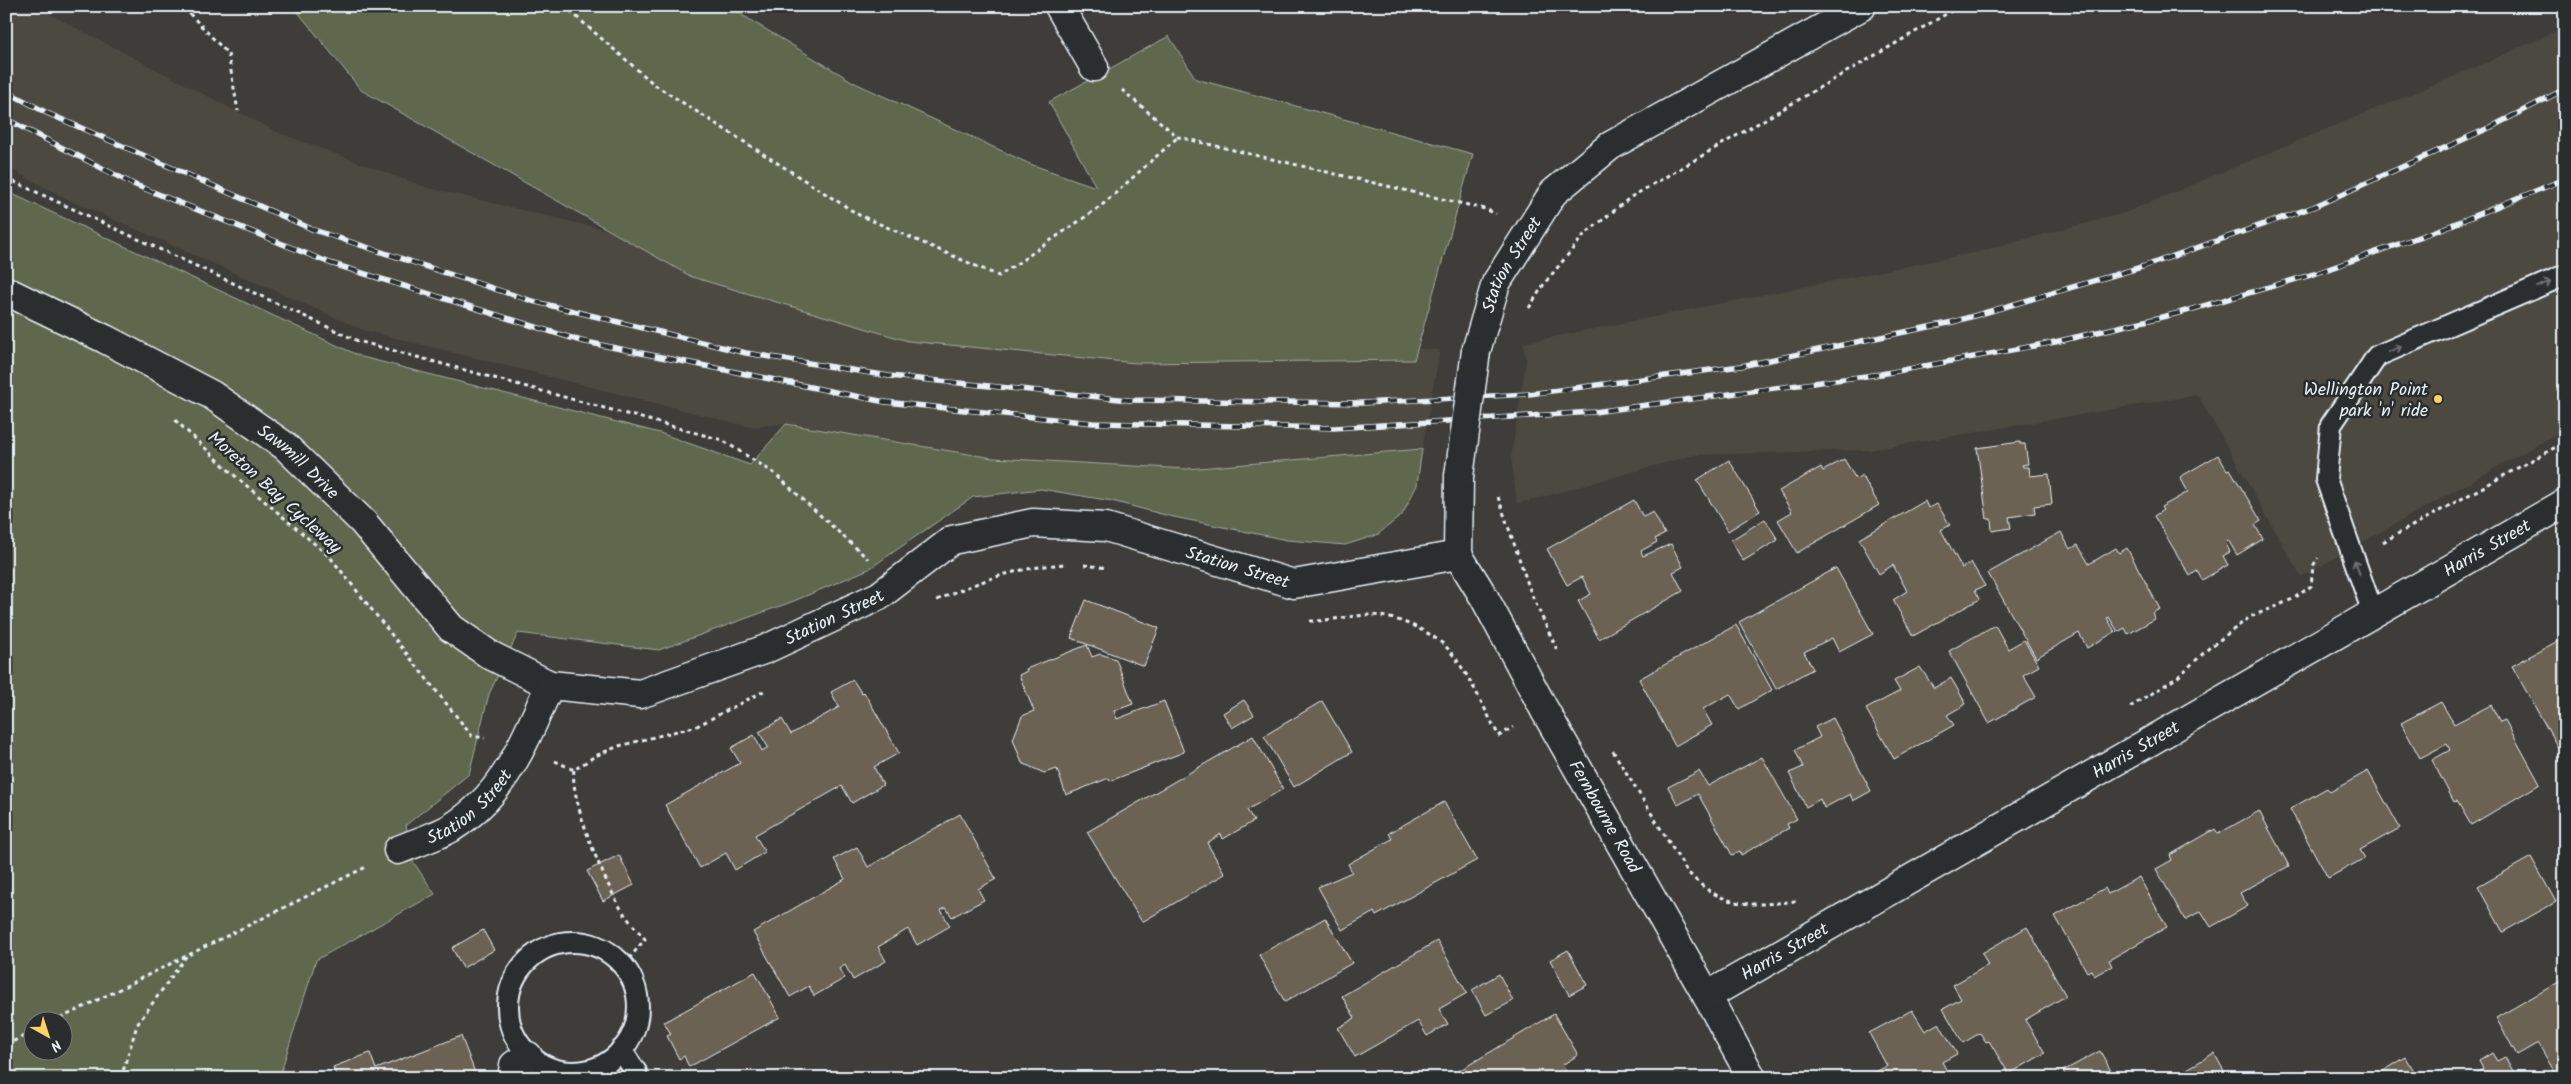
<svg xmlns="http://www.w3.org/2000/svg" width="2571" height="1084" viewBox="0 0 2571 1084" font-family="Kalam,sans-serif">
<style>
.built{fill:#4c4841}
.green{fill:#5e674e;stroke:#a3aca3;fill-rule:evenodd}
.building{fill:#6c6253;stroke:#e8f1f8}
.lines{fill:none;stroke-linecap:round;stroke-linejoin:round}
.lane-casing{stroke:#e8f1f8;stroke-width:24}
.street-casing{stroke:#e8f1f8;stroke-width:31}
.secondary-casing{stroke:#e8f1f8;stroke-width:31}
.path{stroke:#e8f1f8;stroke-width:3;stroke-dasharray:4 4;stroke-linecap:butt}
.lane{stroke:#2a2d2e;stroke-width:20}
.street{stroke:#2a2d2e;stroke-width:28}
.secondary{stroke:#2a2d2e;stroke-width:28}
.rail-casing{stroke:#e8f1f8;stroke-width:5.5}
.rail{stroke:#2a2d2e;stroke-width:4;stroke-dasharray:11;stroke-linecap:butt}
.secondary-bridge-casing{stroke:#e8f1f8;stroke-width:31;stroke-linecap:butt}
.secondary-bridge{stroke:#2a2d2e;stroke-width:28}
.oneway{stroke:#6c7275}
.poi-dot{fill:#ffd166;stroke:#2a2d2e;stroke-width:2}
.labels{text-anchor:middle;stroke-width:5;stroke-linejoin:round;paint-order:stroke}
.street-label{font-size:18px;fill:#e8f1f8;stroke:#2a2d2e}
.poi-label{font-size:18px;fill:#e8f1f8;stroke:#2a2d2e;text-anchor:end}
</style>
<rect width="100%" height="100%" fill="#3e3d39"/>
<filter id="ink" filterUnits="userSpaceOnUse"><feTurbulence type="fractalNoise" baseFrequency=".02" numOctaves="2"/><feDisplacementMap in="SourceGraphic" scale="10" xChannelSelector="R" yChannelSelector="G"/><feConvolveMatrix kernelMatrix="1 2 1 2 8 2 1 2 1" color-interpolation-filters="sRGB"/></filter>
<g filter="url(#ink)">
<!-- built -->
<g class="built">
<polygon points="6,6 34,6 277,132 425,187 898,299 1101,330 1440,350 1422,449 1187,469 993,458 786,424 750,427 363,330 63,197 6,167"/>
<polygon points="2565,27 2565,429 2301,577 2198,395 1870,450 1694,455 1517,504 1511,457 1526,360 1523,343 1977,252 2124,213 2474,68"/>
</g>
<!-- green -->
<g class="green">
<polygon points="293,6 727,6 855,83 1030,164 1096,187 1049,102 1169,36 1196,79 1473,154 1414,360 1136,363 908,341 692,277 361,90"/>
<path d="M6 191 362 357 660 433 750 465 786 424 993 458 1187 469 1422 449 1417 485 1402 515 1377 535 1345 545 1287 540 1169 516 1112 501 1041 489 973 497 869 569 794 601 659 650 518 633 489 694 469 774 406 825 412 860 435 894 316 960 279 1078H6ZM32 1022H62V1052H32Z"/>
</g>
<!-- building -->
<g class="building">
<polygon points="2020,442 2020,444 2025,444 2028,464 2022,465 2023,467 2029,467 2030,476 2049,474 2052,504 2034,506 2035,513 2009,517 2011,528 1992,531 1991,519 1987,519 1977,448"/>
<polygon points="2218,455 2227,470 2230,469 2261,521 2255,525 2263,539 2237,555 2228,540 2225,542 2230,552 2223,556 2228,565 2202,580 2197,571 2190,576 2154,516 2163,510 2161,507 2188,492 2180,477"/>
<polygon points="1844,459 1856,479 1862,475 1879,505 1797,553 1778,520 1792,512 1779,491 1821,467 1823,471"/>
<polygon points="1729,460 1760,511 1728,531 1697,480"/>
<polygon points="1634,500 1643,517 1653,512 1665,534 1655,539 1657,542 1641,551 1643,556 1671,544 1683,567 1673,572 1683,591 1599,639 1578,601 1591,594 1582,577 1567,585 1547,549"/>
<polygon points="1925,501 1928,508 1937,504 1950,525 1941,530 1962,568 1971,562 1985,586 1975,590 1980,599 1913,636 1893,600 1907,591 1893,565 1879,574 1859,539"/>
<polygon points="1765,519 1778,540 1743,561 1731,540"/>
<polygon points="2061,532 2070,549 2078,545 2089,564 2116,548 2119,553 2127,548 2160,609 2152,613 2155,619 2128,634 2125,628 2118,632 2109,617 2107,618 2115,632 2087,648 2079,633 2036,658 1988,573"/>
<polygon points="1836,568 1873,634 1839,652 1832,638 1804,652 1813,669 1776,689 1739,622"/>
<polygon points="1086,600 1159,628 1144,666 1071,638"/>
<polygon points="1736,625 1772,690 1739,709 1730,694 1703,709 1712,725 1675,746 1639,679"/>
<polygon points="1995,625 2008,649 2024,640 2039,666 2023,675 2036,697 1989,723 1949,651"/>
<polygon points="2565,637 2565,760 2512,666"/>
<polygon points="1087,645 1092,657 1100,654 1116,659 1133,704 1114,711 1117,719 1164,701 1184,752 1110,781 1109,778 1066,795 1057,769 1044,773 1022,763 1013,739 1022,716 1034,711 1019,675 1027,671 1026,669"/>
<polygon points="1920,667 1934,688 1951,678 1966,704 1947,715 1954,725 1894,759 1866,709 1900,691 1894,681"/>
<polygon points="853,680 862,694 864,692 899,753 874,767 883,785 852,803 842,786 755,835 765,852 735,870 726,853 700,868 665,805 740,763 731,748 754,735 762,751 768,747 759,732 782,719 791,734 839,707 831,692"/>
<polygon points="1244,700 1254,715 1232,728 1223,713"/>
<polygon points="1322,701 1352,752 1294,787 1264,736"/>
<polygon points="2441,702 2454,724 2491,705 2500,722 2505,720 2540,784 2471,825 2457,801 2454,802 2432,760 2450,750 2447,744 2420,758 2401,723"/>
<polygon points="1833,718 1871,791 1853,801 1850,794 1824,808 1820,799 1806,807 1789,773 1803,767 1795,750 1820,737 1815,727"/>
<polygon points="1253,736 1283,789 1247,810 1254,821 1223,839 1221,834 1207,843 1225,874 1142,922 1087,832"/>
<polygon points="1762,757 1797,819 1787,824 1789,828 1741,855 1740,851 1732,855 1698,794 1678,805 1668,787 1699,771 1708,786"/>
<polygon points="2368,771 2400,828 2360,850 2365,858 2328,878 2290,809 2327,788 2330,792"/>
<polygon points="1444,802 1477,860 1376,916 1374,912 1342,930 1318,887 1352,872 1348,864 1392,839 1389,833"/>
<polygon points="2259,811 2289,866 2240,893 2248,906 2211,927 2201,911 2185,920 2156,869 2172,860 2170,855 2215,829 2218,834"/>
<polygon points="960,814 996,879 978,889 984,900 952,917 946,908 941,910 950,926 917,945 908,929 878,947 886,961 853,980 845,965 839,969 845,978 814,996 809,986 790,997 753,932 845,879 834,859 857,847 868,867"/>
<polygon points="619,855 634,885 603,901 587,871"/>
<polygon points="2531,857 2556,902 2503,932 2478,887"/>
<polygon points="2139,877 2167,927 2109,960 2112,966 2094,976 2091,970 2087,972 2055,916 2105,888 2108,894"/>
<polygon points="1325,918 1352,963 1285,1002 1259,955"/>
<polygon points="2027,927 2066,996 2025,1020 2045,1053 2009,1074 1989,1041 1986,1042 1980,1033 1963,1043 1943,1009 1961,999 1953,985 1988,965 1982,953"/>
<polygon points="483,930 494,950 463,968 452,948"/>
<polygon points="1437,941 1467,993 1439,1009 1448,1024 1427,1036 1418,1021 1355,1057 1338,1028 1355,1018 1342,996"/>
<polygon points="1568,950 1587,985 1569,995 1550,960"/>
<polygon points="755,972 780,1017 689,1067 684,1056 679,1059 667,1036 671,1034 664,1022"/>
<polygon points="1499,974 1513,1001 1486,1015 1472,990"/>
<polygon points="2564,979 2565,1075 2558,1078 2538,1043 2517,1055 2496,1018"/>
<polygon points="1912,1010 1925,1031 1939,1023 1957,1054 1942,1062 1951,1078 1871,1078 1870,1075 1887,1066 1869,1033"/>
<polygon points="1554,1014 1578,1055 1562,1065 1570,1078 1447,1078"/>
<polygon points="461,1036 477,1078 337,1078 333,1067 370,1053 376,1069"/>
<polygon points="2100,1051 2115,1078 2067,1078 2063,1071"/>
<polygon points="2214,1053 2228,1078 2172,1078"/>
<polygon points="2492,1053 2497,1061 2505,1057 2517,1078 2468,1078 2483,1069 2479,1061"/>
<polygon points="2406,1057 2418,1078 2372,1078"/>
</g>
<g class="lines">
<!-- lane casing -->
<g class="lane-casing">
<g id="lane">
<polyline points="2373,613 2326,479 2331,425 2377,356 2565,275"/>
<circle cx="573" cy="1007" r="65"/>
<polyline points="621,1050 636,1072"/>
</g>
</g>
<!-- street casing -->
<g class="street-casing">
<g id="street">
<polyline points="1059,6 1094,67"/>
<path id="s1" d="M6 291 105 339 212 395 285 446 363 522 451 628 490 655 550 685"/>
<path id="s2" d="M398 850C415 843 435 837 451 828 507 793 524 741 550 685L640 694 766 649 879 596 952 540 1033 523 1106 527 1294 584 1458 555"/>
<polyline points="1707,996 1752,1078"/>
<polyline points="512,1078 514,1065 528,1056"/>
</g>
</g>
<!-- secondary casing -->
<g class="secondary-casing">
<g id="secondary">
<path id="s3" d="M1476 351 1496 283 1553 193 1610 146 1862 6"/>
<path id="s4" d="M1459 476 1458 555 1484 597 1544 709 1707 996 2565 503"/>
</g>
</g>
<!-- path -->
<g class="path">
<polyline points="187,6 189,13 228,54 238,111"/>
<polyline points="564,6 655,85 859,215 999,276 1101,206 1178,137"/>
<polyline points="1122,90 1178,137 1485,209 1496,214"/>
<polyline points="6,178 358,341 722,440 774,473 868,559"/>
<polyline points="1529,308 1544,284 1584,235 1631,197 1960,6"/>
<polyline points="175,420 234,475 330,557 472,736 485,738"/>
<polyline points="1498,497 1531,593 1558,652"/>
<polyline points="2383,542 2565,442"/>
<polyline points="1084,565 1107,568"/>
<path d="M937 600C983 580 1014 568 1065 564"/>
<path d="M1310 621C1330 621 1348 616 1367 615 1391 614 1433 631 1449 650 1470 675 1483 707 1499 736L1513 727"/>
<polyline points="2130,707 2178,677 2209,648 2250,617 2293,599 2311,586 2313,566 2318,558"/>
<path d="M1613 751 1686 870C1720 908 1748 907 1796 901"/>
<polyline points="555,761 574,770 595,756 619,746 697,726 764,691"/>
<path d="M574 770C569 800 607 889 625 915 631 923 638 931 645 939L624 965"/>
<polyline points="53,1022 366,867"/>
<polyline points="6,1045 32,1032"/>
<polyline points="121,1078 137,1025 187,955"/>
</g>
<!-- lane -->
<use href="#lane" class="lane"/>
<!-- street -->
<use href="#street" class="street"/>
<!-- secondary -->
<use href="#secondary" class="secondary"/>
<!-- rail casing -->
<g class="rail-casing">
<g id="rail">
<polyline points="6,91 47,113 314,230 532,301 746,353 889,376 1129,400 1362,403 1529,394 1741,366 1953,322 2145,266 2313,207 2491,127 2565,89"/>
<polyline points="6,119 133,184 330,263 581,341 885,402 1093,423 1334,428 1594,412 1881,374 2055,342 2179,313 2314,274 2444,228 2565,179"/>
</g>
</g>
<!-- rail -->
<use href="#rail" class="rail"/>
<!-- secondary-bridge casing -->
<g class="secondary-bridge-casing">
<polyline id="secondary-bridge" points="1459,476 1476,351"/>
</g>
<!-- secondary-bridge -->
<use href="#secondary-bridge" class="secondary-bridge"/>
</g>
<!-- one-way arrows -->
<defs><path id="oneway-shaft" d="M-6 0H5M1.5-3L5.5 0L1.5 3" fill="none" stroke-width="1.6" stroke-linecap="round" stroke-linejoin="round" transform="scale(1.25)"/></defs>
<g class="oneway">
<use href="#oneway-shaft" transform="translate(2544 284) rotate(-24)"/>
<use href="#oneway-shaft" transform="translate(2395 349) rotate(-24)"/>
<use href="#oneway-shaft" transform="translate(2357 567) rotate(-110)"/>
</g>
</g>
<!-- markers -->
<circle class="poi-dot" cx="2438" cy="399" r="5"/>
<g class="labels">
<!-- street labels -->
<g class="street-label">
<text dy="6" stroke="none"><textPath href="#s3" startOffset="94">Station Street</textPath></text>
<text dy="6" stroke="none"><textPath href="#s1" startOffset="340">Sawmill Drive</textPath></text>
<text transform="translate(275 492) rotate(42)" y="6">Moreton Bay Cycleway</text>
<text dy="6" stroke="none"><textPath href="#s4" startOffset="1485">Harris Street</textPath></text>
<text dy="6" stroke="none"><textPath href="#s2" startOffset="969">Station Street</textPath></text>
<text dy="6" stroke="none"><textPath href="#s2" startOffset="534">Station Street</textPath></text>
<text dy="6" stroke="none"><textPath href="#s4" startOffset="1080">Harris Street</textPath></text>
<text dy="6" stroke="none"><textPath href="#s2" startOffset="85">Station Street</textPath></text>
<text dy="6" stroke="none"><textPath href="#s4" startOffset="379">Fernbourne Road</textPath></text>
<text dy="6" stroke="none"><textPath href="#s4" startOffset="675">Harris Street</textPath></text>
</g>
<!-- poi labels -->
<g class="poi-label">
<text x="2428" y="395">Wellington Point<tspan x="2428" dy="21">park 'n' ride</tspan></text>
</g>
</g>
<!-- margin -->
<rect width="2571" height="1084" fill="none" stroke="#2a2d2e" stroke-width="25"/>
<rect x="12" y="12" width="2546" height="1059" fill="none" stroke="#e8f1f8" stroke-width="2" filter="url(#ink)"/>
<!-- north arrow -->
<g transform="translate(48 1036) rotate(141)"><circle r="24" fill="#2a2d2e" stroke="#767b7f"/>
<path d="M0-4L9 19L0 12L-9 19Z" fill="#ffd166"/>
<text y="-8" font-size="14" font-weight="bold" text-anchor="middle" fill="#e8f1f8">N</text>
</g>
</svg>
